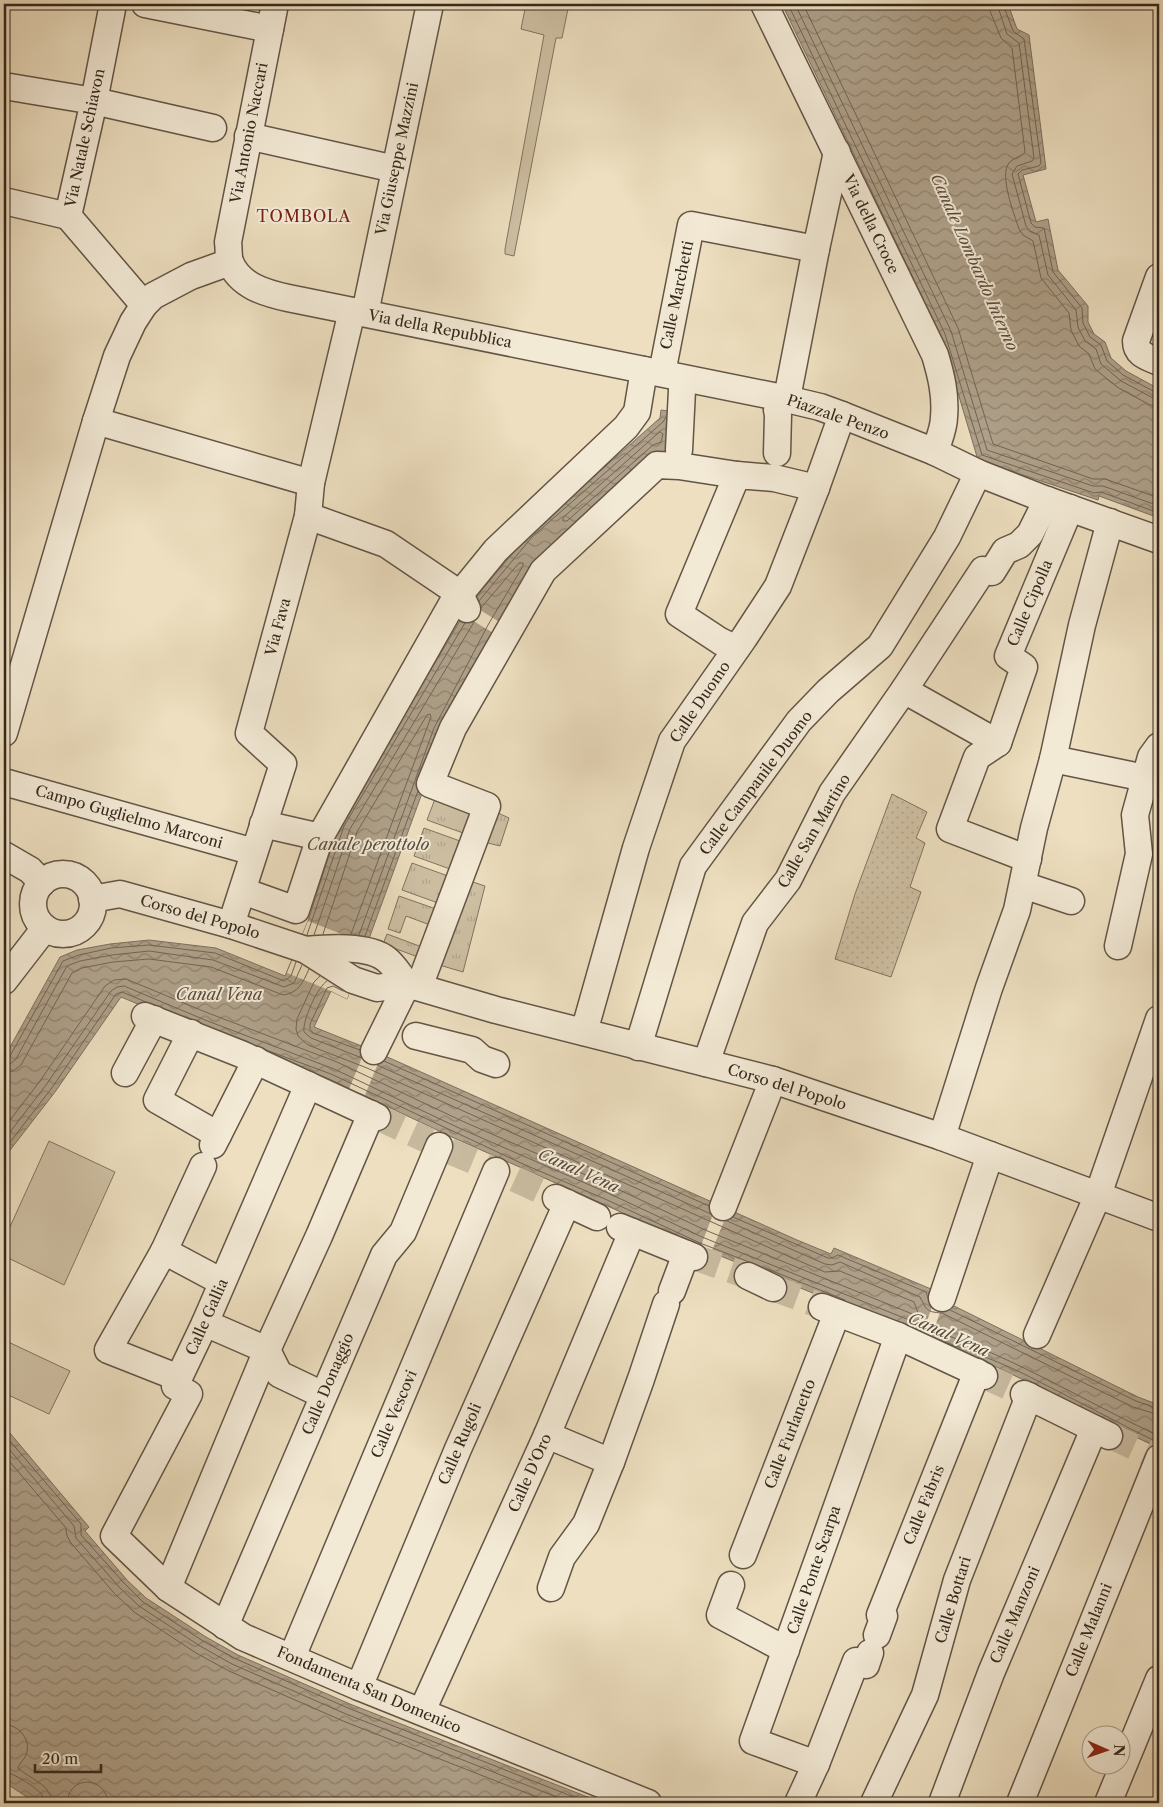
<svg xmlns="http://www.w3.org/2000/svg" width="1163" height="1807" viewBox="0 0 1163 1807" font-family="'Libre Caslon Text',serif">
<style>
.grass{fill:url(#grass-tufts);stroke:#827460}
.garden{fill:url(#garden-dots);stroke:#827460}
.pitch{fill:#cec0a4;stroke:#827460}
.water{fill:url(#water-waves);stroke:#7e705e}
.pier{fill:#eddfc0}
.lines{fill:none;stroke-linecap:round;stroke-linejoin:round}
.shore{stroke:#726453;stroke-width:1}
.minor-tunnel{stroke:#c8ba9f;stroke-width:26;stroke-dasharray:26 13;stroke-linecap:butt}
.minor-casing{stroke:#635546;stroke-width:29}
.minor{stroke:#f3ead6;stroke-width:26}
.labels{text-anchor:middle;stroke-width:4;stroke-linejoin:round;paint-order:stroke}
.street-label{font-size:15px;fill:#35271d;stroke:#f3ead6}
.neighbourhood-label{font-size:16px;letter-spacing:1px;fill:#7a1f14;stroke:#f3ead6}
.water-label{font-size:16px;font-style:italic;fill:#594b3d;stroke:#f3ead6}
</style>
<defs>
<pattern id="grass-tufts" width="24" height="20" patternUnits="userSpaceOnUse" patternTransform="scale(1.25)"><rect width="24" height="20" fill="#cec0a4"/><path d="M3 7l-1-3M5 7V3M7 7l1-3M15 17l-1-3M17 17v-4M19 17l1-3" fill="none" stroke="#b2a58d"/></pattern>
<pattern id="garden-dots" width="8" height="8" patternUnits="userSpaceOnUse" patternTransform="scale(1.25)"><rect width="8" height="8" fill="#cec0a4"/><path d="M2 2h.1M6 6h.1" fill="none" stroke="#b2a58d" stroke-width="1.8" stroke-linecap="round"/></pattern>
<pattern id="water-waves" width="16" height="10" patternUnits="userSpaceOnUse" patternTransform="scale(1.25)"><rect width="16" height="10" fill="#aea089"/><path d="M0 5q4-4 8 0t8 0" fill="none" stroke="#8e826f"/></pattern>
</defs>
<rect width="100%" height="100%" fill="#eddfc0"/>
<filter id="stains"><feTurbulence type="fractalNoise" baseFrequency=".004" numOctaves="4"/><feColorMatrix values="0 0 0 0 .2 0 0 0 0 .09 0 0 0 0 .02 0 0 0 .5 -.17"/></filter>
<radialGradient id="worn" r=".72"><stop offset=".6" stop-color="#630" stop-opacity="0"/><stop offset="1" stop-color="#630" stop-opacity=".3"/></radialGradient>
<!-- grass -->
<g class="grass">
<polygon points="438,791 473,804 463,833 427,820"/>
<polygon points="496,812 509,818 500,846 480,841"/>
<polygon points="424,828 460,841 450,869 414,856"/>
<polygon points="412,863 448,876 438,903 402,890"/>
<polygon points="467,880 485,886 463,972 436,964"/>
<polygon points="399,896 436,909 430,925 406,916 400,933 388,929"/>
<polygon points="387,934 422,947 418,957 383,944"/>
</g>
<!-- garden -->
<polygon class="garden" points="892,794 927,812 916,838 925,843 910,887 921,892 891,977 835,959 855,894"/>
<!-- pitch -->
<g class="pitch">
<polygon points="526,4 569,4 562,38 556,38 514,256 505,254 505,249 544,35 521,29"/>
<polygon points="49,1141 115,1172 64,1285 4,1256 4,1240"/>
<polygon points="4,1340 70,1371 49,1414 4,1393"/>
</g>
<!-- water -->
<g class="water">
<polygon points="782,4 1008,4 1017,29 1029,35 1046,169 1023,175 1036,222 1048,219 1058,270 1088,306 1088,322 1094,334 1105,342 1111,358 1126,371 1159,389 1159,518 1099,496 1098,500 978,460 941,336"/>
<path d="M661 410 675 412 673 452 540 560 444 733 347 999 331 991 314 1027 374 1051 797 1240 831 1254 834 1248 931 1289 944 1301 1138 1397 1159 1405V1448C1102 1422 1047 1390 990 1364L698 1247 603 1204 454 1138 329 1079 200 1030 121 997 55 1092 4 1158V1058L60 957 77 950 110 944 149 940 216 948 285 976 308 921 339 824 470 604 529 534 660 418Z"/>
<polygon points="4,1426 89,1527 85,1531 127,1580 146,1598 206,1637 238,1655 350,1704 603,1803 92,1803 87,1800 85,1803 36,1803 4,1782 4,1755 9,1747 4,1741"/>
</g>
<!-- pier -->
<g class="pier">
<polygon points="470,604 503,624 496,635 464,615"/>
<polygon points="308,921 352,938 369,941 347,999 331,991 287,973"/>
<polygon points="366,1048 382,1054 365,1095 349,1089"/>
<polygon points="717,1204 729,1209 711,1253 700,1248"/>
<polygon points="934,1301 944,1301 930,1341 921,1338"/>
</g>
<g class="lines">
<!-- shore -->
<g class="shore">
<polyline points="788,4 945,334 982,455 1094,493 1101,492 1159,513"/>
<polyline points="795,4 951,331 987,450 1093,486 1103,486 1159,506"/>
<polyline points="803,4 958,328 993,444 1093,479 1105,479 1159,498"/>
<path d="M989 4 990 11 1001 38 1012 48 1025 152C1022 157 1014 157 1009 163 999 175 1014 214 1019 229L1023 235 1033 241 1041 278 1069 313 1071 330 1079 346 1089 354 1095 369 1117 387 1150 405 1159 406"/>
<polyline points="997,4 1007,34 1019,43 1034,158 1032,161 1017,166 1012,174 1026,226 1030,231 1039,235 1048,275 1076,310 1078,327 1085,341 1096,349 1101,364 1121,381 1153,398 1159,399"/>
<polyline points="1003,4 1013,31 1024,39 1041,163 1039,166 1022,170 1018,174 1031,223 1035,227 1044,228 1053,272 1082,308 1083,323 1090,337 1101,345 1107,361 1123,375 1155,392 1159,393"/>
<polygon points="660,432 663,434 661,442 653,445 567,521 563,521 563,518"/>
<polyline points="479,601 532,537 663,422 666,417"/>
<polyline points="323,934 357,832 427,715 430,714 431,717 351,934"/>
<polyline points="307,935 344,826 465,623"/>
<polyline points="314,935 350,829 474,622"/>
<polyline points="359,935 434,728 488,625 523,566 523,563 519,563 481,608"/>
<polyline points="365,936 418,791"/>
<path d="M327 981C318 986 302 1021 304 1032L311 1038 362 1058"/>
<polyline points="343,991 333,986 327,988 310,1024 310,1029 313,1033 360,1050"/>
<polyline points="266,1050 331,1074 523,1164 605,1199 700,1243 749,1262"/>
<polyline points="4,1059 10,1056 63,961 79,955 111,948 149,945 215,953 284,981 291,976 296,962"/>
<polyline points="384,1061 709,1206"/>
<polyline points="4,1065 10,1064 16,1059 67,966 80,961 112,955 149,951 213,960 284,987 294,983 302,965"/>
<polyline points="377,1065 711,1214"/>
<path d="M4 1073 13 1071 21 1065 72 973 82 968 113 962 149 959 211 967 283 995C299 993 303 982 309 969"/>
<polyline points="4,1128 40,1081 105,986 114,980 126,979 208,1013 337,1062 462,1121 611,1186 705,1230 915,1315 918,1313 914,1302 840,1271 825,1272 790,1257 367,1068 308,1045 298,1036 296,1029 297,1019 314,982 320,976"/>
<path d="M4 1140 46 1085 111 991 117 987 124 986 205 1020 334 1069 459 1128 608 1193 702 1237 994 1354C1050 1379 1103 1410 1159 1436"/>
<polyline points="4,1150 51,1089 116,994 122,992 146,1002"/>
<polyline points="733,1217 828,1258 832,1258 838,1255 926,1292 928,1298"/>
<path d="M727 1221 825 1264 832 1265 840 1262 920 1297C927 1310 926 1312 942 1313L1133 1407 1159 1415"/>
<polyline points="765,1268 845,1300"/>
<polyline points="950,1310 1136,1401 1159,1409"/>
<path d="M942 1341C973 1352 1003 1363 1032 1378 1074 1399 1116 1422 1159 1443"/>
<polyline points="4,1434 81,1524 81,1535 124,1583 143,1602 203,1641 236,1659 348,1708 589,1803"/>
<polyline points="4,1443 74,1526 76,1538 119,1587 139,1606 200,1646 232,1664 346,1714 572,1803"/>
<polyline points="4,1455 66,1528 67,1536 71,1543 114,1593 134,1612 196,1653 229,1671 343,1721 552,1803"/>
<path d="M4 1724C19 1725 32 1740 26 1755 24 1760 19 1764 18 1768 30 1779 51 1784 52 1803"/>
<path d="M4 1772C12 1772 38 1788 42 1795 44 1798 44 1800 44 1803"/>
<path d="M67 1803C68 1775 106 1775 108 1803"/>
</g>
<!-- minor-tunnel -->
<g class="minor-tunnel">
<polyline points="377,1117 429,1141"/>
<polyline points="449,1151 490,1168"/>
<polyline points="515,1179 556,1198"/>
<polyline points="694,1257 748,1276"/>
<polyline points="773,1288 821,1306"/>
<polyline points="984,1376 1024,1394"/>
<polyline points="1110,1436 1150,1454"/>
</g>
<!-- minor casing -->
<g class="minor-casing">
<g id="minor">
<polyline points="113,4 94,101 68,216 144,305"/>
<polyline points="145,4 270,29"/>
<path d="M275 4 228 242C229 248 228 256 230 262 240 286 265 293 288 298L778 397 820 407 842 415 935 452 978 473 1047 500 1159 540"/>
<path d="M764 4 935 355C941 375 946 395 944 417 944 429 938 441 935 452"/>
<polyline points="4,86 94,101 213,128"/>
<polyline points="248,136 395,169"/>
<polyline points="4,201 68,216"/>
<path d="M1159 277 1136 341C1136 355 1148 357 1159 362"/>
<polyline points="365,313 430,4"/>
<polyline points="662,373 691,225 816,249"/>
<polyline points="787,398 816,249 837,152"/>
<polyline points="96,421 311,483"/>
<polyline points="679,450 682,390"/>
<polyline points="777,453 778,415 777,410"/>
<polyline points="308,516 386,544 460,594 467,609"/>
<polyline points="736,649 720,641 679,614 737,475 774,478 816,488"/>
<polyline points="904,690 983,570 992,572 1005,551 1019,545 1030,534 1047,500"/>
<polyline points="4,733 96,421 117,356 133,322 144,305 153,296 191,276 230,262"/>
<polyline points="1053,759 1145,778"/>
<polyline points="4,782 254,852"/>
<polyline points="263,824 320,837 452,604 496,550 626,427 637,412 644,370"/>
<polyline points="4,855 30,870 42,883"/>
<polyline points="1028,859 950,829 977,757 998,743 1024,667 1008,656 1070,508"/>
<circle cx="63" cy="904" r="30"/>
<polyline points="1023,885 1071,901"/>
<polyline points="243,891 296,910 320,837"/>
<polyline points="92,899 120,894 231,925 306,950 353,980 377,988 407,984 496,1010 773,1080 942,1137 1159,1218"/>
<polyline points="231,925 283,764 249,733 308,516 311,483 352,311"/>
<polyline points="1118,946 1139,854 1135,815 1151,757 1159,746"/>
<path d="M306 950C327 948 368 945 386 959 395 966 400 976 407 984"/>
<polyline points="4,981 45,928"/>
<polyline points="419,987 487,806 430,784 453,728 543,571 657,465 679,466 737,475"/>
<polyline points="145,1016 241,1054 377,1117"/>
<polyline points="584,1032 636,848 672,741 744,638 778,586 816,488 842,415"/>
<polyline points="191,1033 157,1100 218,1135"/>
<polyline points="416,1036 472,1050 482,1059 496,1064"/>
<polyline points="638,1047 693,866 799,721 828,691 880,646 947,537 978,473"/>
<polyline points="374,1051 407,984"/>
<polyline points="706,1063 755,923 788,880 832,793 904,690 998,743"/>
<polyline points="125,1073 154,1019"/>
<polyline points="308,1085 205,1323 175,1386 189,1394 114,1536 168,1588 243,1637 359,1687 648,1803"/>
<polyline points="942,1137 989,988 1017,910 1034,828 1053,759 1082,625 1110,522"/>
<polyline points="213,1145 256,1060"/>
<polyline points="203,1166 164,1251 222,1282"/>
<polyline points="556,1198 597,1217"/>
<polyline points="723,1207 773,1080"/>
<polyline points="620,1227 694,1257"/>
<polyline points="164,1251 108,1350 179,1378"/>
<polyline points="748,1276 773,1288"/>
<polyline points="672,1291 686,1254"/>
<polyline points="942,1298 990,1155"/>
<polyline points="822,1307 898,1336 984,1376"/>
<polyline points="205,1323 267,1350 279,1374 323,1395"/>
<polyline points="1037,1335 1098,1195 1159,1019"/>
<polyline points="1024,1394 1109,1436"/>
<polyline points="547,1435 611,1462"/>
<polyline points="743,1555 837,1313"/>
<polyline points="731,1585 720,1615 786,1650"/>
<polyline points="168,1588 267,1350 319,1236 371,1114"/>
<polyline points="551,1588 562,1557 586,1524 611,1462 641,1379 666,1304"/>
<polyline points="225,1626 384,1255 403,1232 439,1146"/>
<polyline points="877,1635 884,1616 880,1615 977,1372"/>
<polyline points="292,1657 496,1171"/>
<polyline points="359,1687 458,1449 567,1203"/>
<polyline points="422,1711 547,1435 632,1232"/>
<polyline points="816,1764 753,1741 898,1336"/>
<polyline points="798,1803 816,1764 856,1661 866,1665 870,1653"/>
<polyline points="874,1803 925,1695 957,1580 1029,1396"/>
<polyline points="942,1803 991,1673 1094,1429"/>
<polyline points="1020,1803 1159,1458"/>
<polyline points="1108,1803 1159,1679"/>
</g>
</g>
<!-- minor -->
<use href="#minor" class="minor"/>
</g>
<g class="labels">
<!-- street labels -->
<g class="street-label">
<text transform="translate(249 133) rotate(-79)" y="5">Via Antonio Naccari</text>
<text transform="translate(85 138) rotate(-78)" y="5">Via Natale Schiavon</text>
<text transform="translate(397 159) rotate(-78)" y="5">Via Giuseppe Mazzini</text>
<text transform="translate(871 224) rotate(64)" y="5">Via della Croce</text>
<text transform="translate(677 295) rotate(-78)" y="5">Calle Marchetti</text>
<text transform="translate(440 329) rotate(11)" y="5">Via della Repubblica</text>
<text transform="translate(838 417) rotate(19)" y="5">Piazzale Penzo</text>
<text transform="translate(1030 603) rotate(-67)" y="5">Calle Cipolla</text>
<text transform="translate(278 627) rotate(-75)" y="5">Via Fava</text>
<text transform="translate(700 702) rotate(-56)" y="5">Calle Duomo</text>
<text transform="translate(756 783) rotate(-53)" y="5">Calle Campanile Duomo</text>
<text transform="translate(129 817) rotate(16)" y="5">Campo Guglielmo Marconi</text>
<text transform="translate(814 831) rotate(-60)" y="5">Calle San Martino</text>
<text transform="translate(200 917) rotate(16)" y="5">Corso del Popolo</text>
<text transform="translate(787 1087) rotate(17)" y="5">Corso del Popolo</text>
<text transform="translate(207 1317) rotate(-66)" y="5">Calle Gallia</text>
<text transform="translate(328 1384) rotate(-67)" y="5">Calle Donaggio</text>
<text transform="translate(394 1414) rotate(-67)" y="5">Calle Vescovi</text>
<text transform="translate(790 1434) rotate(-69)" y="5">Calle Furlanetto</text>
<text transform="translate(460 1444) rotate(-67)" y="5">Calle Rugoli</text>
<text transform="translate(530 1473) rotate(-66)" y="5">Calle D'Oro</text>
<text transform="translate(924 1505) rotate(-68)" y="5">Calle Fabris</text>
<text transform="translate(814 1570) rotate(-71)" y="5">Calle Ponte Scarpa</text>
<text transform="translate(953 1600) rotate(-73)" y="5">Calle Bottari</text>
<text transform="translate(1015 1615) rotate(-67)" y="5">Calle Manzoni</text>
<text transform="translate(1089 1630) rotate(-68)" y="5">Calle Malanni</text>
<text transform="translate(369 1690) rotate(23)" y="5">Fondamenta San Domenico</text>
</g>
<!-- neighbourhood labels -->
<g class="neighbourhood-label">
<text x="304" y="222">TOMBOLA</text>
</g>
<!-- water labels -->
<g class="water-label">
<text transform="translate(975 262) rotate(66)" y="6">Canale Lombardo Interno</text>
<text x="368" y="850">Canale perottolo</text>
<text x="219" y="1000">Canal Vena</text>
<text transform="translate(579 1170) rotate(24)" y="6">Canal Vena</text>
<text transform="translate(949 1334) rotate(24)" y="6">Canal Vena</text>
</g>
</g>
<!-- margin -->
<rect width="1163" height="1807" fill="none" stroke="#eddfc0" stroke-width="20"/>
<rect x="5" y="5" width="1153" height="1797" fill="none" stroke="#35271d" stroke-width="2.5"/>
<rect x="10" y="10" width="1143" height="1787" fill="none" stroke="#35271d"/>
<!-- north arrow -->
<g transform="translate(1106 1750) rotate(92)"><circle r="24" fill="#f3ead6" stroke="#a79c8c"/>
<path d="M0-4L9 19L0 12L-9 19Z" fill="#8f2418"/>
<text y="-8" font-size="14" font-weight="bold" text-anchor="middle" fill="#35271d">N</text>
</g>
<!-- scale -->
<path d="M35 1764v8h66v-8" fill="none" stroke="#35271d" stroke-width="2.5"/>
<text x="42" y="1764" font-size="15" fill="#35271d" stroke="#f3ead6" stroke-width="4" paint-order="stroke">20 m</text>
<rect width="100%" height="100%" filter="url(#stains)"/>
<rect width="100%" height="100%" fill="url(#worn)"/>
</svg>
